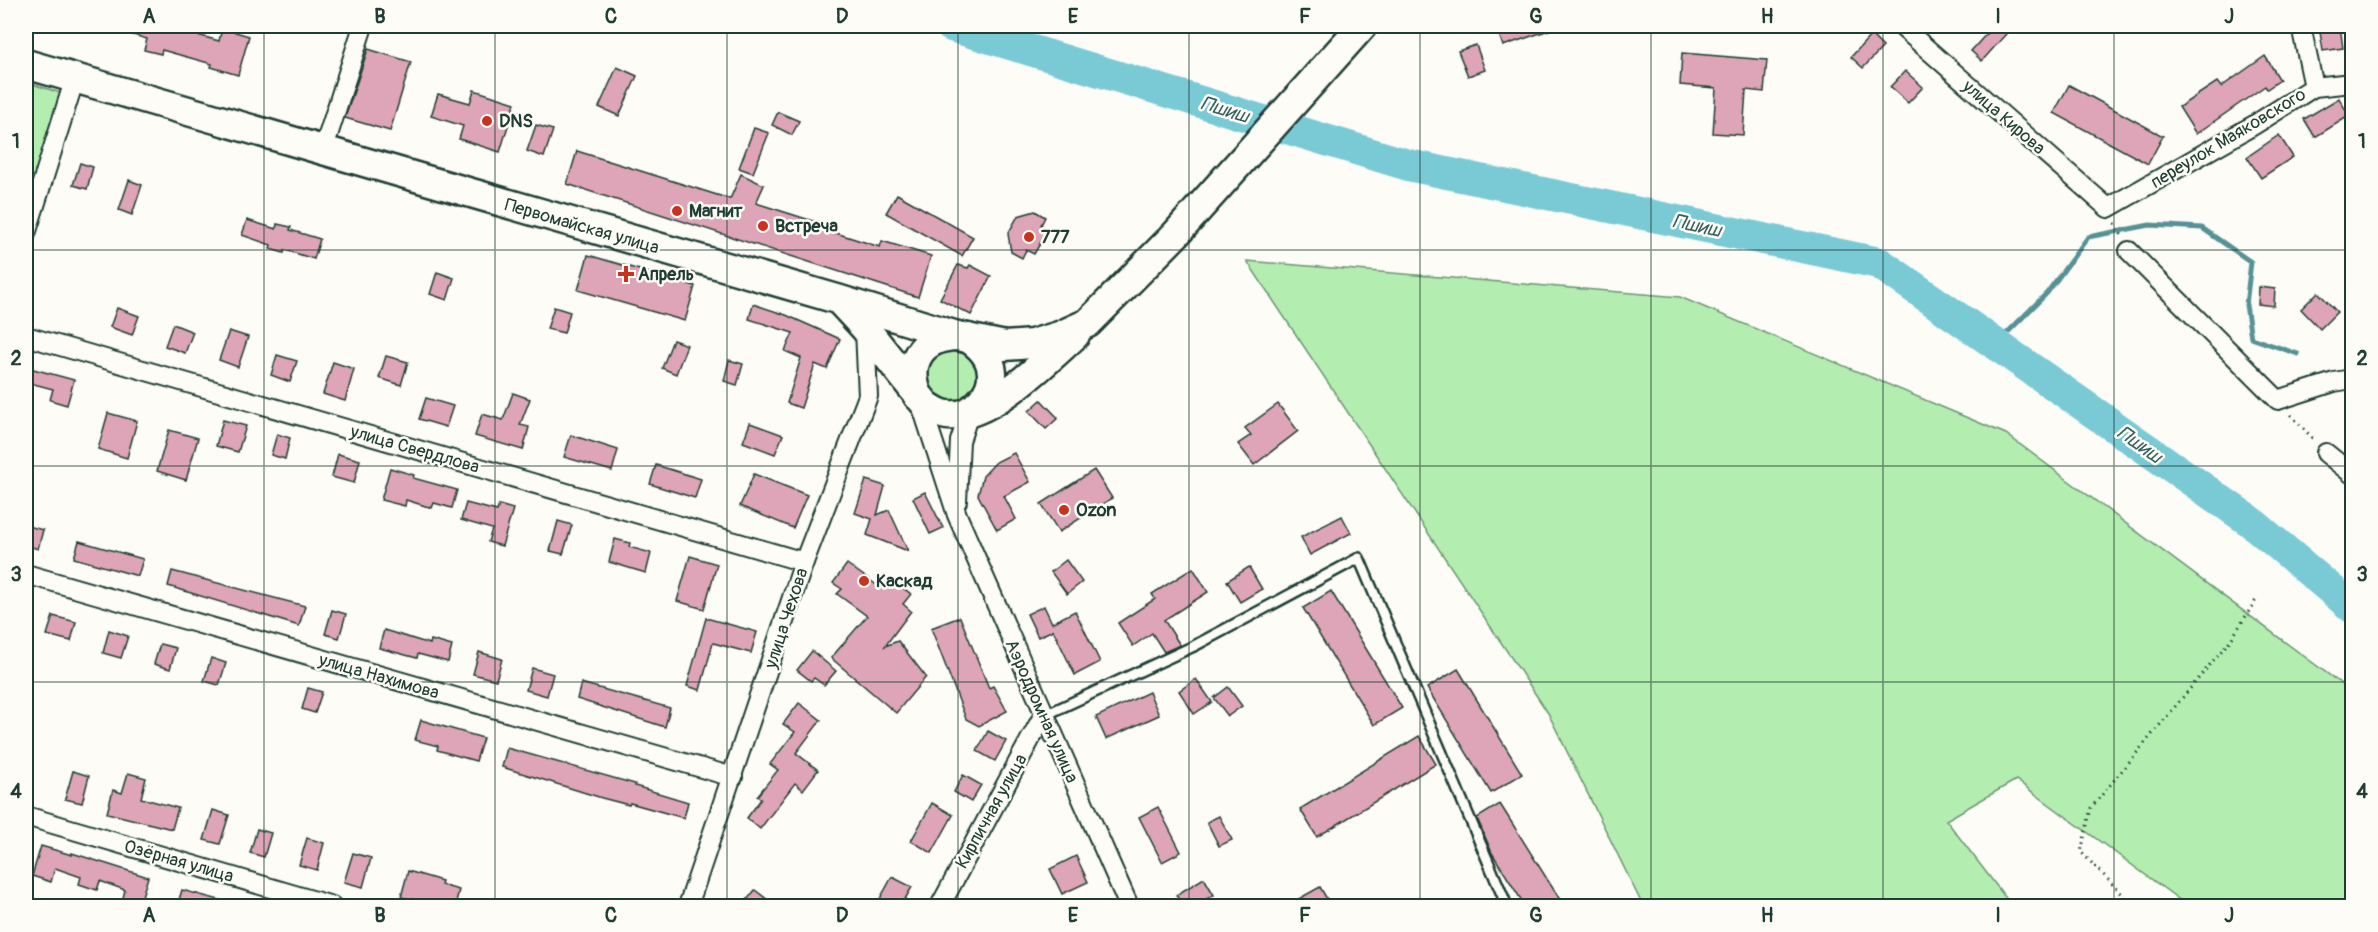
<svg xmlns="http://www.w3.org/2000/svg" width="2378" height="932" viewBox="0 0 2378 932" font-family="Pangolin,sans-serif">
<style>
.green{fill:#b4edb0;stroke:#6a9572;stroke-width:1.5}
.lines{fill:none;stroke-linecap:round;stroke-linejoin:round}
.stream{stroke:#569295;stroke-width:5}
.river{stroke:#7acad6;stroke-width:32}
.building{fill:#dda5b7;stroke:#1f3d34;stroke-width:1.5}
.lane-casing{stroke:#1f3d34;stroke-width:14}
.street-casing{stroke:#1f3d34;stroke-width:22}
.primary-casing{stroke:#1f3d34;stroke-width:33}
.path{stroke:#1f3d34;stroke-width:3;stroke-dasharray:1.5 4.5;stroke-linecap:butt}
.lane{stroke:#fdfcf7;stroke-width:9}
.street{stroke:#fdfcf7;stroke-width:18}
.primary{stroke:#fdfcf7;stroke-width:28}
.grid{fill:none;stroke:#1f3d34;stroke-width:1.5;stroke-opacity:0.55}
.poi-dot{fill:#c8321e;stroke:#fdfcf7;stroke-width:2}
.labels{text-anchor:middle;stroke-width:5;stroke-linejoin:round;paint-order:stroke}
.street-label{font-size:18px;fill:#1f3d34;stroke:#fdfcf7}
.poi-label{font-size:18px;font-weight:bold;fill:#1f3d34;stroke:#fdfcf7;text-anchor:start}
.water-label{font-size:20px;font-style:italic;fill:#36605c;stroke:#fdfcf7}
.neatline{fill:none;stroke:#1f3d34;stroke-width:2}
.grid-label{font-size:20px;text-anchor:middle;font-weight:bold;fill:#1f3d34}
</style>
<rect width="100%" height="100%" fill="#fdfcf7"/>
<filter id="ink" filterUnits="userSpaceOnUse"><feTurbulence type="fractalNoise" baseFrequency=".0167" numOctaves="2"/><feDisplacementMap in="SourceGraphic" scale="12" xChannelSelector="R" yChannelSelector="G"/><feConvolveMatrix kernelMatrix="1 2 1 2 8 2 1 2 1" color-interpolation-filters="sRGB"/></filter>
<g filter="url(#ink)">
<!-- green -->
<g class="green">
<polygon points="26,82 67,95 26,211"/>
<polygon points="1247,261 1680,297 2006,434 2352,692 2352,906 2188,906 2016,780 1946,820 2012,906 1643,906 1548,713"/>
<circle cx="954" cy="376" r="26"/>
</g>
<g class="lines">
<!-- stream -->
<polyline class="stream" points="1996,344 2047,293 2088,237 2150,225 2202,228 2251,262 2246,305 2251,338 2298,354"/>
<!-- river -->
<polyline class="river" points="951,26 1408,165 1879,263 2250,521 2352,607"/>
</g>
<!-- building -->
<g class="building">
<polygon points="114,26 165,26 219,41 222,28 249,36 238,75 211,67 212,64 162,50 161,54 144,50 147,39 113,29"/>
<polygon points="1496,26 1555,26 1555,28 1503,46"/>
<polygon points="2000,26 2013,26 1982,61 1971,51 1988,32"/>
<polygon points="2319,26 2340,26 2343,48 2323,51"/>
<polygon points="1871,35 1883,47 1863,68 1851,57"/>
<polygon points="1476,45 1485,70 1468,76 1458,51"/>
<polygon points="368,49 411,62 390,131 345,118"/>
<polygon points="1682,53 1767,60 1764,92 1746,90 1743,135 1713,133 1716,88 1680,85"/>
<polygon points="2265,56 2280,80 2267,89 2265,86 2196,134 2179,107 2217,82 2221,87"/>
<polygon points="617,67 637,76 619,116 599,107"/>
<polygon points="1905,71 1923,87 1908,103 1890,87"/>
<polygon points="2069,85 2163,136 2148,164 2054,113"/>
<polygon points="474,90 515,103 500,152 459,139 463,126 431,116 438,94 470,103"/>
<polygon points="2339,98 2349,116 2315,137 2304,119"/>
<polygon points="778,112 799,121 792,135 772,125"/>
<polygon points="536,125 553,130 544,157 527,151"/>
<polygon points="754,128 769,133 753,173 739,168"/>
<polygon points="2279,135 2293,157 2261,178 2247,157"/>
<polygon points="577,151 730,199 741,174 764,185 756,203 816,222 814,226 880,247 882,241 931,256 918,297 567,184"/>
<polygon points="80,163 93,167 87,189 73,185"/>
<polygon points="129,180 142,185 132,215 119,210"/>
<polygon points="897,194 973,237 962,256 886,213"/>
<polygon points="1035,211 1045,217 1041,225 1048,230 1034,254 1026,250 1022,258 1011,252 1008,234 1018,216"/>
<polygon points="247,220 276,229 277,224 291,227 290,230 320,239 314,259 285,250 284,253 270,249 271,245 242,235"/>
<polygon points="588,255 695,286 685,321 578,290"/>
<polygon points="958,265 968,268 970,265 991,276 971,315 940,299"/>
<polygon points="437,272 454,278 447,300 430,294"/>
<polygon points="2259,287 2275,289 2274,306 2258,304"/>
<polygon points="2318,292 2337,312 2320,329 2301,309"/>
<polygon points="753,304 786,315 840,339 827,369 815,364 801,408 787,403 801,358 785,351 793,333 749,319"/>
<polygon points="554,307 570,312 564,333 547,329"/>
<polygon points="117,308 139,316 132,335 110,327"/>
<polygon points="173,324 193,332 185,353 165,346"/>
<polygon points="229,331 248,337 238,367 219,360"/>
<polygon points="673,340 687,345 676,374 662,368"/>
<polygon points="277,355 297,361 290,382 271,375"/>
<polygon points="386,356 408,362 401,385 379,378"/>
<polygon points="729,360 743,364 737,385 724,381"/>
<polygon points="333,362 354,369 345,401 323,394"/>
<polygon points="26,367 74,380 67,405 50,400 53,389 26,382"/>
<polygon points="513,393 530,399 520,425 529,427 523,450 475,436 482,414 503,420"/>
<polygon points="426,398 453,406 446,427 419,419"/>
<polygon points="1041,400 1058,418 1046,429 1029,411"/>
<polygon points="1278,404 1298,431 1254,465 1238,444 1251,435 1245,428"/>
<polygon points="108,413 137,421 127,458 98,449"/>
<polygon points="223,420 246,426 238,452 216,446"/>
<polygon points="750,423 783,435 775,454 743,442"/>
<polygon points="169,430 198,438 186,480 157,471"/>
<polygon points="277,434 290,438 285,459 271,455"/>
<polygon points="571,435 618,450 612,471 564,457"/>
<polygon points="1014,453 1030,482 1004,496 1016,519 997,530 978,495 983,476 996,462"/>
<polygon points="338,454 360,460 354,483 332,477"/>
<polygon points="656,465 701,479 695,498 650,484"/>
<polygon points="390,468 414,475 413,478 457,490 452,508 434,503 432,508 406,500 405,506 381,500"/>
<polygon points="1094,470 1112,498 1059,532 1041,504"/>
<polygon points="754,474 807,495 793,528 740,506"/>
<polygon points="866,480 885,486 877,515 889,510 908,551 867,535 872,519 855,513"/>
<polygon points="925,492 943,528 930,534 913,498"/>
<polygon points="466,503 497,511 499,505 513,509 502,546 488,542 492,529 461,520"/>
<polygon points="1342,516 1351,533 1310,555 1301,537"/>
<polygon points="558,521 572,525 563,554 550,551"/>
<polygon points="28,526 43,530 38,549 26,545"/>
<polygon points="615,539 630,543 629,547 651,553 646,573 609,562"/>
<polygon points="79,541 143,559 138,576 74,558"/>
<polygon points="690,556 717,564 704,609 677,601"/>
<polygon points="1066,560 1082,582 1067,594 1051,572"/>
<polygon points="847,564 881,588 889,578 911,594 903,604 911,611 885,646 898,641 926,677 896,713 831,658 867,616 837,594 842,589 833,583"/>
<polygon points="1249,567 1262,589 1240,602 1227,581"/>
<polygon points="1193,568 1208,592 1164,620 1180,645 1164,652 1152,633 1133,646 1118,623 1155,599 1152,594"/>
<polygon points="172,571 305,606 299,626 168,586"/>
<polygon points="1331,591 1402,708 1374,725 1303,608"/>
<polygon points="1044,606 1052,623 1075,611 1100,662 1075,675 1053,630 1038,637 1027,614"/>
<polygon points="332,610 346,614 339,638 325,634"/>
<polygon points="53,616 76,622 71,641 47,635"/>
<polygon points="960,617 989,688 993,686 1007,711 979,726 966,719 931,628"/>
<polygon points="706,618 757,632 751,653 713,643 700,690 687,686"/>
<polygon points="109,630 128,636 121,658 103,653"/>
<polygon points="384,630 430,644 431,640 452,646 448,662 418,654 417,658 379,648"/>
<polygon points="160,644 176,648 170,669 154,664"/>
<polygon points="812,651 836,671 824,685 814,678 811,681 797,670"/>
<polygon points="479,652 502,659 496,680 473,674"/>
<polygon points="211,658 226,663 219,685 204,681"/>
<polygon points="532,668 553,674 547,696 526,690"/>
<polygon points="1458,669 1522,774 1491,793 1427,688"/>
<polygon points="1196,679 1212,702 1194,714 1179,691"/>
<polygon points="581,683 670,708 665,727 577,699"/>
<polygon points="1228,687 1242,706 1228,716 1214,698"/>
<polygon points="308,688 322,692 315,713 302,709"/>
<polygon points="1149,692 1159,715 1106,739 1096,717"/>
<polygon points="799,703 821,720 796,753 818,770 803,790 795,783 760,829 747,818 761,799 757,796 778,770 770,764 795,732 783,724"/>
<polygon points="421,720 483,738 476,761 437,750 438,746 415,740"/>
<polygon points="988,731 1006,741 995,761 977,751"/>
<polygon points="1419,736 1436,764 1317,837 1300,809"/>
<polygon points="507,748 635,784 635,786 688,802 684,818 630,803 629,805 602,798 502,767"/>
<polygon points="73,771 89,776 82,803 65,799"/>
<polygon points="128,773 146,778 141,798 178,808 172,829 107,813 113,790 122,793"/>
<polygon points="963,775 981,785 971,802 954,792"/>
<polygon points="932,803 953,815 932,853 911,841"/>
<polygon points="1500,804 1564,906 1525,906 1492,853 1477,818"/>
<polygon points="1158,807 1181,852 1162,862 1139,817"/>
<polygon points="213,810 229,815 220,844 204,840"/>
<polygon points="1219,816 1232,840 1219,846 1207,822"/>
<polygon points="257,829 271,833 264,857 250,853"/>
<polygon points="307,838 324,843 317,870 299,865"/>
<polygon points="41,846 72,855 72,853 148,877 139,906 121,906 125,890 100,881 97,890 79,884 81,877 55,868 51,882 32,876"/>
<polygon points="353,853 371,858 363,887 344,882"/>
<polygon points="1076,856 1088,882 1062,894 1050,869"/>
<polygon points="408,871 442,881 441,885 459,890 455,906 443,906 401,897"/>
<polygon points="892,877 912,887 901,906 876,906"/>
<polygon points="1204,878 1214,895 1193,906 1183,906 1176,895"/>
<polygon points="1320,887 1331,906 1286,906"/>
<polygon points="182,890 227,902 227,906 177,906"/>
<polygon points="755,890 776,906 742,906"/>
</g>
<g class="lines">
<!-- lane casing -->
<g class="lane-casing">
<polyline id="lane" points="1043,716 1194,646 1359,558 1507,906"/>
</g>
<!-- street casing -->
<g class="street-casing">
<g id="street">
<polyline points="1901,26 2108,208 2254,125 2314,87 2352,83"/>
<polyline points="2301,26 2314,87"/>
<polyline points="323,151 363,26"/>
<polyline points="26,234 75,78"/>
<polyline points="2129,251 2278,400 2334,382 2352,379"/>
<polyline points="26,336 804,562"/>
<polyline points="919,398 957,515 1129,906"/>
<polyline points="2326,453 2352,474"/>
<polyline points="957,501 960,441 970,411"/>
<polyline points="26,574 733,777"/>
<polyline points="26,816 332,906"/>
<polyline points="688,906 804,562 868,396 865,330"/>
<polyline points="940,906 1043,716"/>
</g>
</g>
<!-- primary casing -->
<g class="primary-casing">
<g id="primary">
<polyline points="26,64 837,299 957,336 1005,346 1032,344 1059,336 1088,323 1176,234 1362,26"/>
<path d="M839 300 865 328 926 405C932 409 939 414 947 415 988 420 1046 361 1075 335"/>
<path d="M968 338C998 357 1001 388 971 410"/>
<path d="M918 396C905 362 921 337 957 336"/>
</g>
</g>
<!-- path -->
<g class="path">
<polyline points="2115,223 2122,236"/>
<polyline points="2291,415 2315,441"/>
<polyline points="2134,906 2081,852 2091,808 2232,638 2256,600"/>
</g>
<!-- lane -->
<use href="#lane" class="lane"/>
<!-- street -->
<use href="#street" class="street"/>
<!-- primary -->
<use href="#primary" class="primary"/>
</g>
</g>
<!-- grid -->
<path class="grid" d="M264 26V906M495 26V906M727 26V906M958 26V906M1189 26V906M1420 26V906M1651 26V906M1883 26V906M2114 26V906M26 250H2352M26 466H2352M26 682H2352"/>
<!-- markers -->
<g class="poi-dot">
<circle cx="487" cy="121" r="6"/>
<circle cx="677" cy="211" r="6"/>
<circle cx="763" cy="226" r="6"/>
<circle cx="1029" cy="237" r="6"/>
<path d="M623 265h6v6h6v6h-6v6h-6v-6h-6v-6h6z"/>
<circle cx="1064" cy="510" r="6"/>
<circle cx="864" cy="581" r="6"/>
</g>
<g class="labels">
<!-- street labels -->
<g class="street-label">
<text transform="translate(2004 117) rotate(41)" y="6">улица Кирова</text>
<text transform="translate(2228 138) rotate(-31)" y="6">переулок Маяковского</text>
<text transform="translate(582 226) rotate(16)" y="6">Первомайская улица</text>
<text transform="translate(415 449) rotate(16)" y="6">улица Свердлова</text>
<text transform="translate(786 618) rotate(-72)" y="6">улица Чехова</text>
<text transform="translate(379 676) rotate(16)" y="6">улица Нахимова</text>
<text transform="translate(1042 711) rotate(66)" y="6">Аэродромная улица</text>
<text transform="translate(991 811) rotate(-61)" y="6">Кирпичная улица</text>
<text transform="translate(179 861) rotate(16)" y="6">Озёрная улица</text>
</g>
<!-- poi labels -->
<g class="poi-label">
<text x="499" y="127">DNS</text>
<text x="689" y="217">Магнит</text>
<text x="775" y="232">Встреча</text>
<text x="1041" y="243">777</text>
<text x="638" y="280">Апрель</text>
<text x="1076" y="516">Ozon</text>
<text x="876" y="587">Каскад</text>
</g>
<!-- water labels -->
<g class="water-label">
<text transform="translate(1225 109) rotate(17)" y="7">Пшиш</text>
<text transform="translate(1697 225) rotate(12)" y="7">Пшиш</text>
<text transform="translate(2140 444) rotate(35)" y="7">Пшиш</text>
</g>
</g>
<!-- margin -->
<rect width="2378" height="932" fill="none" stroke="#fdfcf7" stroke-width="66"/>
<rect x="33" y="33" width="2312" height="866" class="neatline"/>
<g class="grid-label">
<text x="149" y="23">A</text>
<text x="380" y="23">B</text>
<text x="611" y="23">C</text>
<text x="842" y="23">D</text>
<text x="1073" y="23">E</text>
<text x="1305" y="23">F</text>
<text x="1536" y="23">G</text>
<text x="1767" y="23">H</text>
<text x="1998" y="23">I</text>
<text x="2229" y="23">J</text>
<text x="16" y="148">1</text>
<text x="2362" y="148">1</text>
<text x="16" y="365">2</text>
<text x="2362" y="365">2</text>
<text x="16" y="581">3</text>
<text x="2362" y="581">3</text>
<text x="16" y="798">4</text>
<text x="2362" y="798">4</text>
<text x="149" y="922">A</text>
<text x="380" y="922">B</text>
<text x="611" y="922">C</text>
<text x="842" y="922">D</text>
<text x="1073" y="922">E</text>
<text x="1305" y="922">F</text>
<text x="1536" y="922">G</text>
<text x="1767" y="922">H</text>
<text x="1998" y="922">I</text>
<text x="2229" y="922">J</text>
</g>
</svg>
